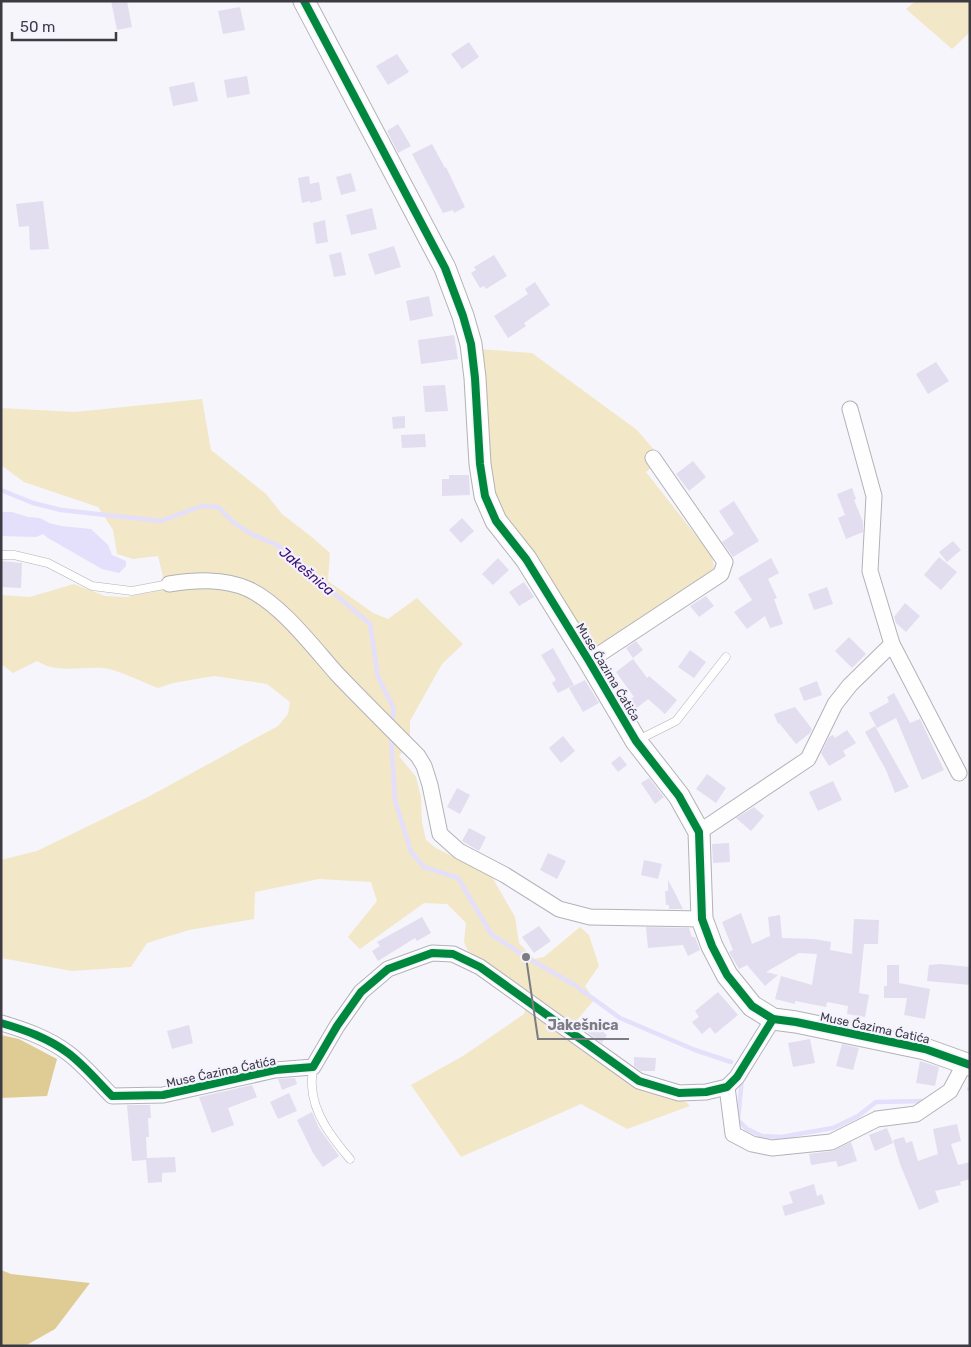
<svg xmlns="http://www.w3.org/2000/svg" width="971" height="1347" viewBox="0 0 971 1347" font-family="Rubik,sans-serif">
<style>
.green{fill:#f2e7c6}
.forest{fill:#decc94}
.water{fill:#e4dffb}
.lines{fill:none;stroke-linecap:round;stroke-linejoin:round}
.stream{stroke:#e4dffb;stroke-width:4.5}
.building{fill:#e2deef}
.lane-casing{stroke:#b3b2b8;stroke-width:9}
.street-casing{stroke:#b3b2b8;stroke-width:17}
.secondary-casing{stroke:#b3b2b8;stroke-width:23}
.lane{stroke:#fefefe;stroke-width:8}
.street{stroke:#fefefe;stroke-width:15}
.secondary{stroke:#fefefe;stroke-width:21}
.cycleway-casing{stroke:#f4f2fe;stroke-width:11}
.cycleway{stroke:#00873e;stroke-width:8}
.labels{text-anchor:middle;stroke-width:4.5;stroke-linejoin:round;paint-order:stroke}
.street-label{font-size:12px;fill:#3c3b43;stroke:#f4f2fe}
.water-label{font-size:14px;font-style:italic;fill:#3a0b76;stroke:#f4f2fe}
.leader{fill:none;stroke:#7d7c83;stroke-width:2}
.callout-dot{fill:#7d7c83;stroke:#f4f2fe;stroke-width:2}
.callout-label{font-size:14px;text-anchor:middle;font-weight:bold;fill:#7d7c83;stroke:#f4f2fe;stroke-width:4.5;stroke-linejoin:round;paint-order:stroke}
</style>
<rect width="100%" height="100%" fill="#f6f5fb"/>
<!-- green -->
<g class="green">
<polygon points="916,1 970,1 970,32 952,49 906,9"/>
<polygon points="478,349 532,353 637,430 662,459 646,472 712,556 714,569 594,651 499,511 486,469"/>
<path d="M202 399 211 450 266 494 282 514 313 538 330 553 328 581 373 613 388 619 417 598 463 644 442 664 410 721V742L399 756 416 777 421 797 422 822 426 840 436 848 492 877 515 917 519 943 534 959 544 957 580 927 589 935 599 966 585 986 594 1000 573 1025C590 1042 624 1083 644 1090 660 1096 679 1093 690 1106L627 1129 581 1104 461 1157 411 1085 463 1056 524 1014 530 993 468 951 464 942 466 923 447 904 424 903 360 949 348 937 377 901 371 882 319 879 255 892 254 919 189 930 147 943 131 967 72 971 1 958V860L37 851 148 797 278 726 288 714 290 702 267 684 214 676 173 683 158 688C145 683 114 668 103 668 81 666 57 674 37 661L13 673 1 664V595L30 597 74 584 105 596 127 597 166 589 158 556 133 559 117 554 113 530 98 507 24 482 1 465V408L75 412Z"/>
</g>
<!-- forest -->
<g class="forest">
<polygon points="1,1035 19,1039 57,1059 47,1096 1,1098"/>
<polygon points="1,1270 11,1274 90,1283 55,1329 25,1346 1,1346"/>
</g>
<!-- water -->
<polygon class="water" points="1,512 12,512 28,517 40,518 49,523 61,526 91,529 108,545 112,555 126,561 126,566 119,573 102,569 48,538 43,534 36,537 1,536"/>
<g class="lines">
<!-- stream -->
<g class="stream">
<polyline points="1,490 33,503 61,510 161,521 202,506 218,507 233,522 251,534 277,545 370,624 378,677 394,709 392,720"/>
<polyline points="391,735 395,800 411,852 424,867 458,878 491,934 526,957 573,984 620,1018 695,1050 731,1062"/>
<polyline points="742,1078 738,1120 747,1129 762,1136 781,1137 833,1128 858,1116 876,1102 925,1101"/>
<polyline points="969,1089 970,1089"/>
</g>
</g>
<!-- building -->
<g class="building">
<polygon points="111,1 127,1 132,27 117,30"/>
<polygon points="240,7 245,30 223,34 218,11"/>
<polygon points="469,42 479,57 462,69 451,54"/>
<polygon points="397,54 409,72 388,85 376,66"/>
<polygon points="247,76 250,94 227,98 224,80"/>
<polygon points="194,82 198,101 173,106 169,87"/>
<polygon points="398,124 411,146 398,153 387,131"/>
<polygon points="432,144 445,168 446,167 465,207 454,213 453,210 443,213 412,154"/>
<polygon points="351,173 356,191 341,195 336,177"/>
<polygon points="309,176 310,184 319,182 322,200 310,203 310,201 302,203 298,178"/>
<polygon points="43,201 49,249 30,250 29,226 19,227 16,204"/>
<polygon points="372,208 377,229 351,235 346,215"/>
<polygon points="325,220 328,242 316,244 313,223"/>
<polygon points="394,246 401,267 375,275 368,254"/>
<polygon points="341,252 346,275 334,277 329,255"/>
<polygon points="494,255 507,276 486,289 484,286 480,288 471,273 476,270 474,267"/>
<polygon points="535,282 550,305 524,323 526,326 508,338 494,316 528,294 525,289"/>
<polygon points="429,296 433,316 410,321 406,301"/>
<polygon points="454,335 458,359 421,364 418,340"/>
<polygon points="936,362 949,381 928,394 916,374"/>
<polygon points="445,385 448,411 425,412 423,386"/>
<polygon points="405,416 405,428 393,429 392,417"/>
<polygon points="425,434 426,447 402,448 401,435"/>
<polygon points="693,461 706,477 689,491 676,474"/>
<polygon points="449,475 469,475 470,495 442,496 442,479 449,479"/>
<polygon points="852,488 856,499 854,500 863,522 863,532 846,539 838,518 845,515 837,494"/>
<polygon points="734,501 759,541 733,557 722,542 734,534 719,511"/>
<polygon points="462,518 474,531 461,543 449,530"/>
<polygon points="953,541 961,550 947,562 939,552"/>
<polygon points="939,557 957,572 941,590 924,575"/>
<polygon points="498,558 509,570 493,585 482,574"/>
<polygon points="771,558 779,573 768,579 777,598 774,599 783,624 770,628 765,616 747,629 734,612 752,600 738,578"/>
<polygon points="1,561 22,563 21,588 1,587"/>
<polygon points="524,582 534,597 519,606 509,592"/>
<polygon points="827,587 833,604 814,610 808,594"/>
<polygon points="706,596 714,606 699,617 690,606"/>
<polygon points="905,603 920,616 906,632 896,623 894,617"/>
<polygon points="849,637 866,654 852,668 835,651"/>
<polygon points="636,641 643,650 633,658 626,648"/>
<polygon points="553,648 574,685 558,693 552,683 556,680 541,655"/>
<polygon points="690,650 706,662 694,678 678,667"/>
<polygon points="633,659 647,678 649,676 677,700 665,714 648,699 633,711 627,701 634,697 616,672"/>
<polygon points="585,680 599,703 583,712 569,688"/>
<polygon points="817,681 822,695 804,701 799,688"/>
<polygon points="894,693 910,723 920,719 944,770 922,780 896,718 877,728 869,713 889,702 887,697"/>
<polygon points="795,707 812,729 810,733 796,744 779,723 778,724 774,714"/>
<polygon points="875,726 909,787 895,793 886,770 865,732"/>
<polygon points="847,730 856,743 843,751 846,756 829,766 821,753 829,737 833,735 835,738"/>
<polygon points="563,736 575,751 561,763 549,748"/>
<polygon points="620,756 627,765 618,772 611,763"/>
<polygon points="707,774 726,788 716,803 696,789"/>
<polygon points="649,778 664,797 655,804 641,783"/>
<polygon points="833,781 842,800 818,811 809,792"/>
<polygon points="457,788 470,795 460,814 447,807"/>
<polygon points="754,807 764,816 751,831 736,818"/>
<polygon points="469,828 486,837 479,851 462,841"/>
<polygon points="729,843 730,862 713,863 712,844"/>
<polygon points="548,853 566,861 557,879 540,870"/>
<polygon points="644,860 662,864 658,879 641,875"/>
<polygon points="668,880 676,895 683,909 669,909 669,905 666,905 665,891 668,891"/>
<polygon points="741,913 752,944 770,936 768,917 780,915 782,938 814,939 831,942 830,950 852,954 854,919 879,920 878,944 864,944 859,993 869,995 865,1017 847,1014 848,1006 827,1002 826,1007 795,1001 795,1004 775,999 781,976 812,985 817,954 799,953 766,972 778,975 765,986 747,965 739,969 729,952 733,950 722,922"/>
<polygon points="422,917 431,933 417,941 415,938 378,961 372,951 380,946 377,942"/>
<polygon points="539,926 551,941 534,953 522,937"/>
<polygon points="646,927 689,928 692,937 695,937 700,950 688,956 683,945 648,948"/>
<polygon points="940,964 970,967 970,985 927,981 929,965"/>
<polygon points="887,965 899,965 899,983 930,989 925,1019 904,1015 907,998 884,998 884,986 887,986"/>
<polygon points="718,992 738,1015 715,1034 710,1027 702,1034 692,1022 699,1017 695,1011"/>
<polygon points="189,1025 193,1043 172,1049 167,1031"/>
<polygon points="595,1025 607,1035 602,1043 588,1033"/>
<polygon points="810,1039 815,1063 793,1067 788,1043"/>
<polygon points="842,1044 859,1048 853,1070 836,1066"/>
<polygon points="634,1057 656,1058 655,1071 641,1071 634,1066"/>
<polygon points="920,1061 939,1067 935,1086 916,1083"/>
<polygon points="295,1078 297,1084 282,1090 278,1079"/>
<polygon points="252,1085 257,1097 228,1108 234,1125 212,1133 199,1097"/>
<polygon points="289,1093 297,1111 278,1119 270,1102"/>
<polygon points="127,1105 150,1105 151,1118 148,1118 149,1137 146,1137 147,1158 175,1157 176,1172 162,1173 162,1182 148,1183 146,1160 132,1161"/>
<polygon points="312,1112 319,1128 339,1156 323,1167 313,1153 297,1120"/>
<polygon points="957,1124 961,1141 951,1144 958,1165 970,1162 970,1179 960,1182 961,1185 935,1191 939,1202 919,1210 900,1164 893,1140 904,1137 906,1143 912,1141 918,1161 938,1154 933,1129"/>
<polygon points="887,1128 893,1143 875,1151 869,1135"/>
<polygon points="851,1142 857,1161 838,1167 836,1161 811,1165 809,1154 832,1151"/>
<polygon points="814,1184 817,1196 822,1194 825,1204 785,1216 782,1206 793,1203 789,1192"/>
</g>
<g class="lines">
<!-- lane casing -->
<g class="lane-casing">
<g id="lane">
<polyline points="1,555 14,555 48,563 92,586 132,591 169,584"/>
<polyline points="638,740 676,721 726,657"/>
<path d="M313 1067C313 1073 311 1080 312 1086 313 1114 333 1139 350 1159"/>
</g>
</g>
<!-- street casing -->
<g class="street-casing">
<g id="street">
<polyline points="850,409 874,496 870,571 892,644 959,773"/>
<path d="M169 584C195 580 223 578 248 589 281 604 313 647 338 675 364 702 391 729 418 756L424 766 430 785 440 834 459 851 505 875 559 909 590 917 702 919"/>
<polyline points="589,661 721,574 725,562 653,458"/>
<polyline points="699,832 808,759 835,704 850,685 892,644"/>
<path d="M1 1023C25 1030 48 1038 68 1053 84 1065 98 1082 112 1096L163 1095 275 1070 313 1067 337 1026 361 992 388 969 432 953 453 954 480 967 639 1081 679 1093 706 1092 727 1087 737 1077 773 1019"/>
<polyline points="727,1087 733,1134 752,1144 772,1148 831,1142 877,1119 916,1114 950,1091 965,1063"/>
</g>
</g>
<!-- secondary casing -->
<g class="secondary-casing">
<polyline id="secondary" points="304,1 445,268 463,316 471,344 475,378 480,464 485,496 496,521 526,559 589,661 636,741 679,796 699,832 702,919 712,946 727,975 752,1006 773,1019 796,1022 925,1049 970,1065"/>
</g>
<!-- lane -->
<use href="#lane" class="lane"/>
<!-- street -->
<use href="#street" class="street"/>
<!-- secondary -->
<use href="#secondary" class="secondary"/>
<!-- cycleway casing -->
<g class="cycleway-casing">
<g id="cycleway">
<polyline points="304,1 445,268 463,316 471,344 475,378 480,464 485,496 496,521 526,559 589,661 636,741 679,796 699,832 702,919 712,946 727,975 752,1006 773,1019 796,1022 925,1049 970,1065"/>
<path d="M1 1023C25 1030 48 1038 68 1053 84 1065 98 1082 112 1096L163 1095 275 1070 313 1067 337 1026 361 992 388 969 432 953 453 954 480 967 639 1081 679 1093 706 1092 727 1087 737 1077 773 1019"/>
</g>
</g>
<!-- cycleway -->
<use href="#cycleway" class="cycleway"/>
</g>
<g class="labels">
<!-- street labels -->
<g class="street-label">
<text transform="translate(608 672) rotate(59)" y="4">Muse Ćazima Ćatića</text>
<text transform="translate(875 1028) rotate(12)" y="4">Muse Ćazima Ćatića</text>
<text transform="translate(221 1072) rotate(-12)" y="4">Muse Ćazima Ćatića</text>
</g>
<!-- water labels -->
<g class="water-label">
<text transform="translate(307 571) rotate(40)" y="5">Jakešnica</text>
</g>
</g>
<!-- callouts -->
<path class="leader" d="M526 957L538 1039H629"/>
<circle class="callout-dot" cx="526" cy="957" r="5"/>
<g class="callout-label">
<text x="583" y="1030">Jakešnica</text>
</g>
<!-- border -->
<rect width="971" height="1347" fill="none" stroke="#3c3b43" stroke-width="5"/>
<!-- scale -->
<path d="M12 32v8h104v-8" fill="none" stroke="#3c3b43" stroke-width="2.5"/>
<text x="20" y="32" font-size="15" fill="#3c3b43" stroke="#f4f2fe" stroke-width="4" paint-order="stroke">50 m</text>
</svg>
